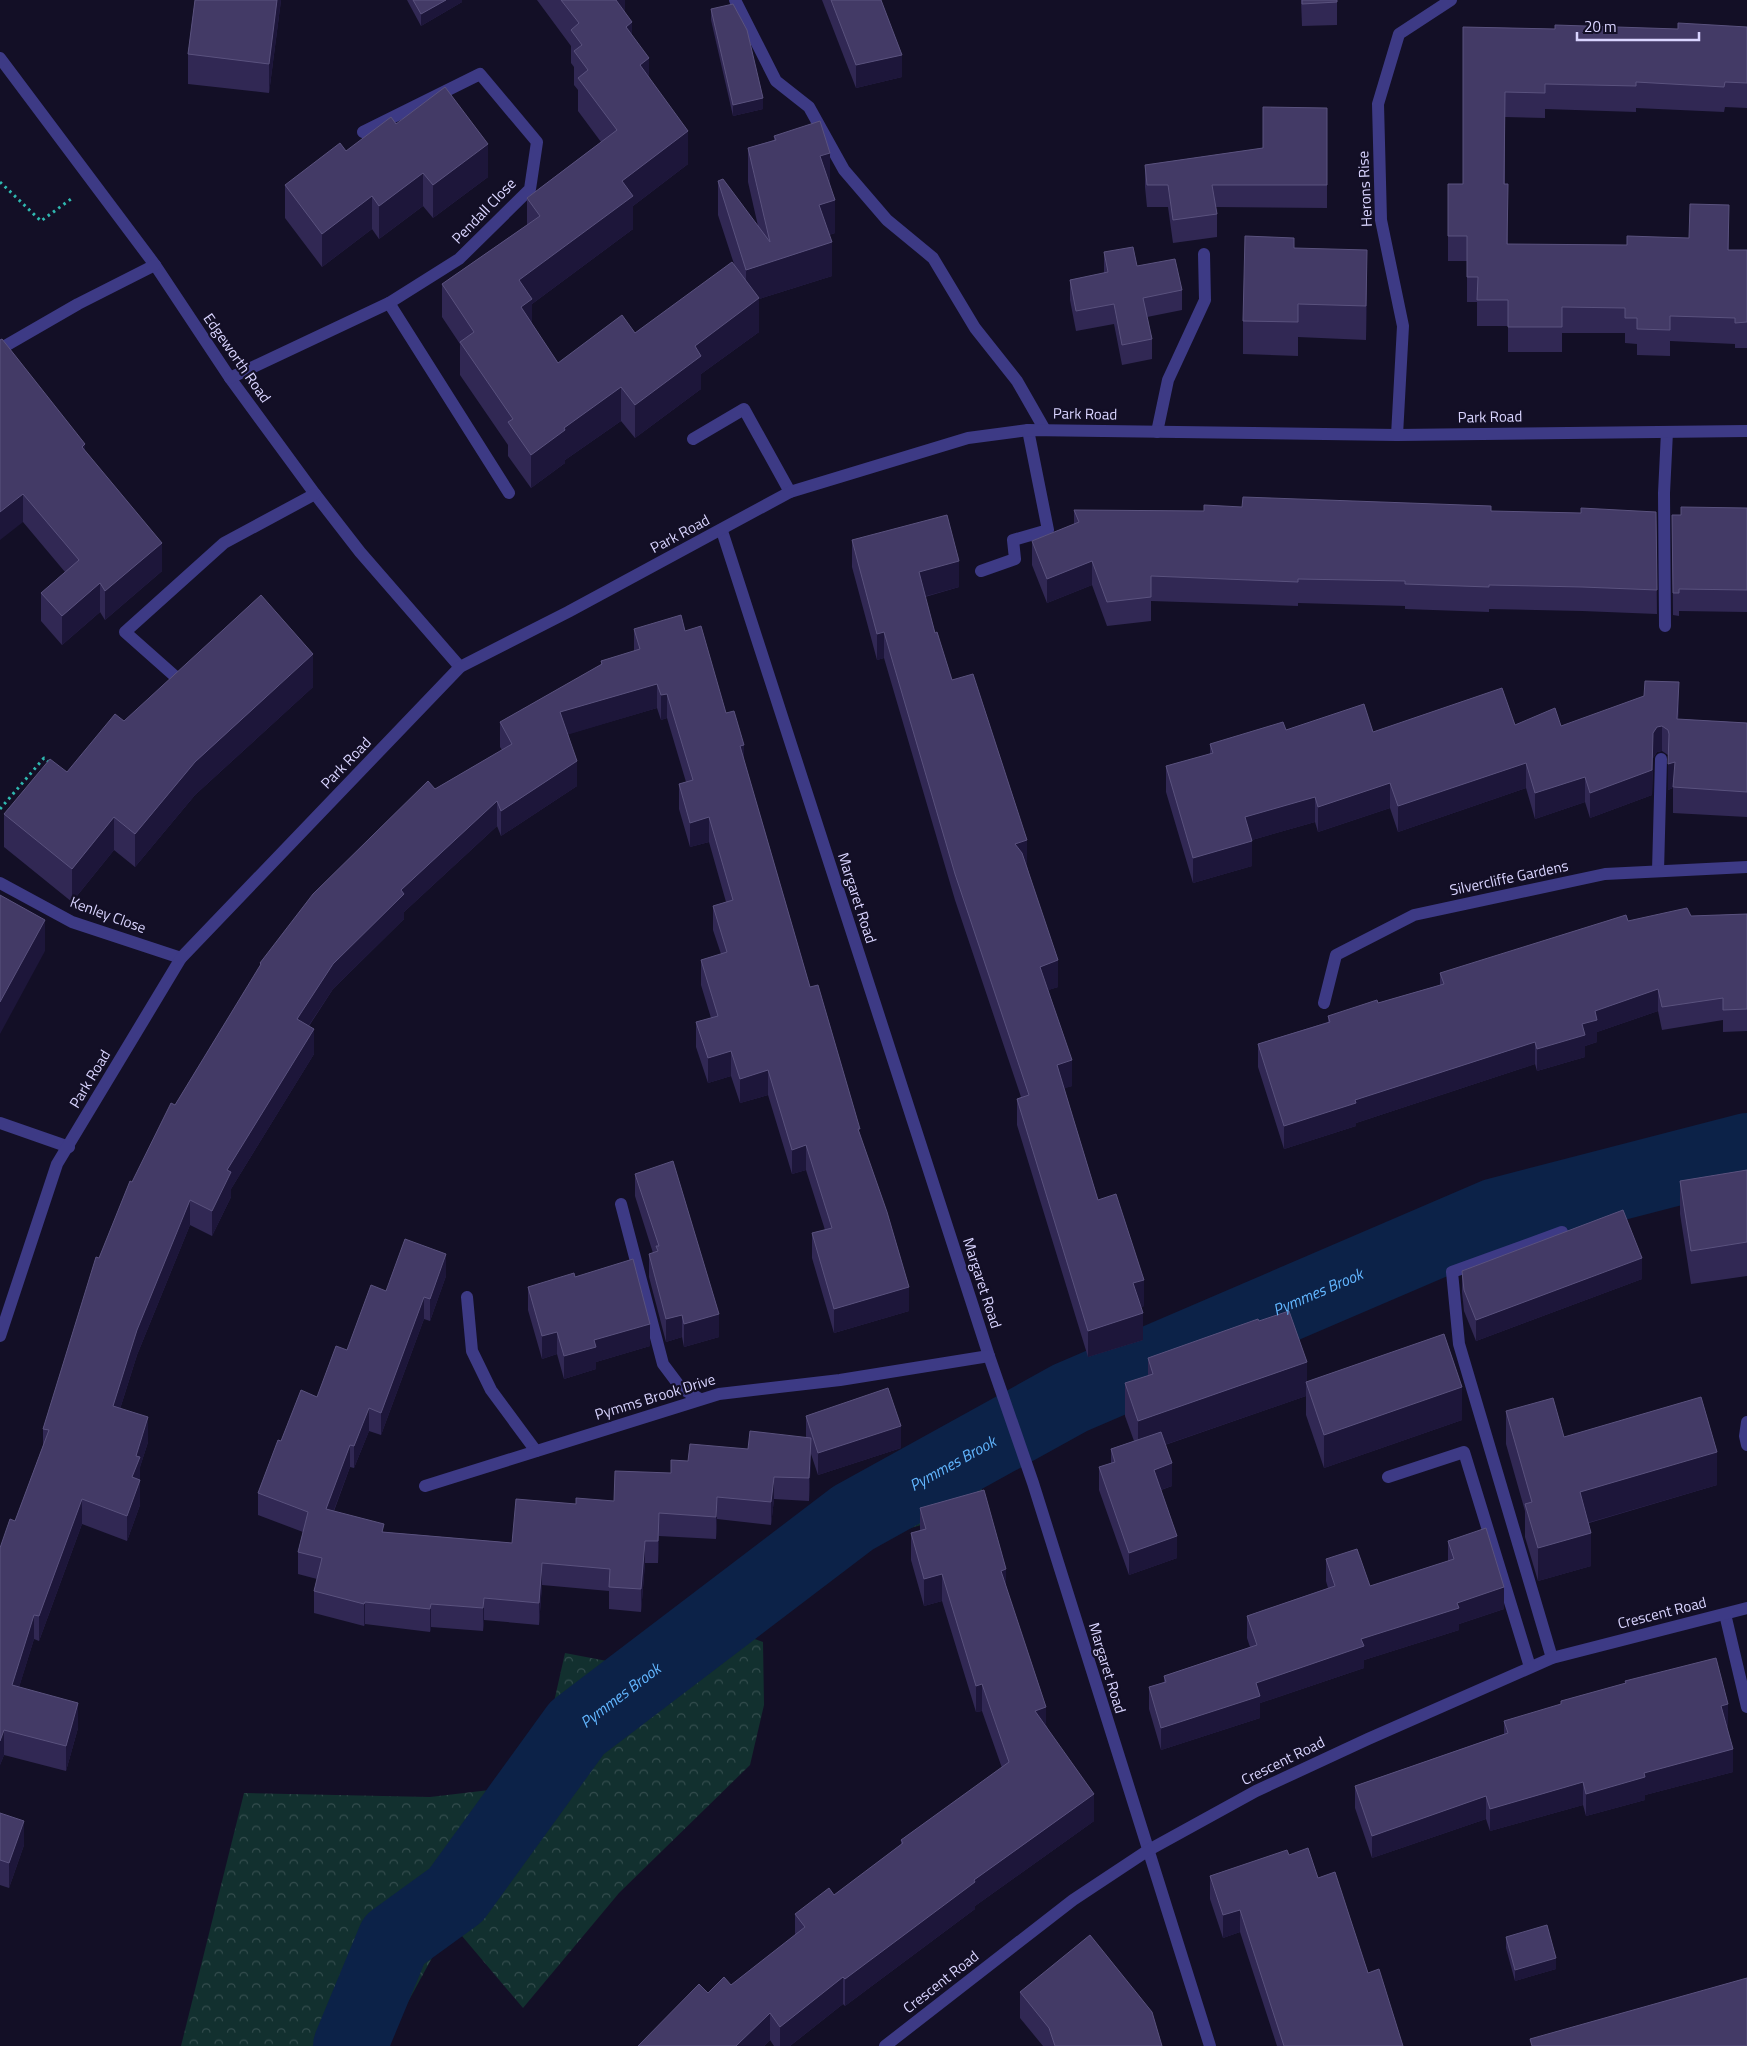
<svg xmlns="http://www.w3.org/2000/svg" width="1747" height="2046" viewBox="0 0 1747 2046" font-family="'Titillium Web',sans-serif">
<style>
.forest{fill:url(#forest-crowns)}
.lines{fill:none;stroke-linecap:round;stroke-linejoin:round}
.river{stroke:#0c2248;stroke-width:74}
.path{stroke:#2fb8b0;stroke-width:3;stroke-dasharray:2.5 4;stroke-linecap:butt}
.minor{stroke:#3d3a85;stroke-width:12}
.wall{fill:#312854}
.shaded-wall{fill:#1d163a}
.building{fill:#433a66;stroke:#5a527e}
.labels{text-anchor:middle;stroke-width:4.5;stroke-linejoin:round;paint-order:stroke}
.street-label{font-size:15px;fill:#d9d4ff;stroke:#130f26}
.water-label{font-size:16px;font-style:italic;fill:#62b6ff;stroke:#130f26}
</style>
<defs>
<pattern id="forest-crowns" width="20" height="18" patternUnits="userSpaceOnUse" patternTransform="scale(1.25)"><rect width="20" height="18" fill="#12302f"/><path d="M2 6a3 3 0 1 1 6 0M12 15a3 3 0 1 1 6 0" fill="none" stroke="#344d4e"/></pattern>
</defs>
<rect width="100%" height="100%" fill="#130f26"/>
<!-- forest -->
<g class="forest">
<polygon points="969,1441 986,1506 870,1540 819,1545 815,1510 875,1475"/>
<polygon points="719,1626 763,1642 764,1705 750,1765 619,1893 523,2008 451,1923 384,2046 181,2046 244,1793 430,1797 498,1789 538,1773 565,1653 670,1673"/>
</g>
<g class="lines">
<!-- river -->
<path class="river" id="s1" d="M350 2046 394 1940 456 1895 577 1728 853 1518 1070 1398 1496 1215 1747 1150"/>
<!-- path -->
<g class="path">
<polyline points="0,182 41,221 71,199"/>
<polyline points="0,809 44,758 50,763"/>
</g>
<!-- minor -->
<g class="minor">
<polyline points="735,0 776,81 809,107 844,170 887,220 933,258 975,328 1017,381 1045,430"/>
<polyline points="0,58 155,265 230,378 315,494 360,552 460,667"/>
<polyline points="389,303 509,493"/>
<polyline points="0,349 78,304 155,265"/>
<polyline points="230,378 389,303 459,259 530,189 537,142 480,74 363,132"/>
<polyline points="1157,432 1168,380 1205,300 1204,254"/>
<polyline points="1397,435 1403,326 1381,220 1378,104 1399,34 1451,0"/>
<polyline points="693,439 744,409 790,492"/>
<polyline points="722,531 989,1356 1033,1483 1210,2046"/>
<polyline points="981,571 1015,559 1013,540 1048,530 1028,430"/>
<polyline points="1665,626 1664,493 1667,432"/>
<polyline points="178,679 125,632 224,543 315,494"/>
<polyline points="1658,871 1661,759"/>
<polyline points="0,883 72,922 181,958"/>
<polyline points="1324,1003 1336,955 1414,915 1605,874 1747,867"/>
<polyline points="0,1123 69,1147"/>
<polyline points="621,1204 663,1364 681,1388 700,1399"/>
<polyline points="467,1297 472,1351 491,1390 536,1451"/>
<polyline points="0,1336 57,1164 181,958 460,667 568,612 790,492 968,438 1028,430 1397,435 1747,431"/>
<polyline points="1747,1422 1745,1436 1747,1445"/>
<polyline points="1388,1477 1464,1452 1530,1667"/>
<polyline points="425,1486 719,1394 840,1380 989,1356"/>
<polyline points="1725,1614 1747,1707"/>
<polyline points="1552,1658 1459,1344 1452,1272 1562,1232"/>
<polyline points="885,2046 1073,1900 1147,1851 1256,1791 1368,1739 1552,1658 1747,1608"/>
</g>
</g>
<!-- wall -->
<g class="wall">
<polygon points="195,0 281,0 269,93 188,84 188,54"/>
<polygon points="407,0 462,0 462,2 421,26"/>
<polygon points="537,0 625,0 625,13 632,35 649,77 688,164 633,206 633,229 532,304 532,324 558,363 635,333 734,264 718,215 718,181 758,226 748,182 748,148 774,140 774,136 830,185 835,233 829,235 832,276 759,299 759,332 701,374 701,389 635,438 621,421 565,460 565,463 531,488 508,456 508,445 460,375 460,344 442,317 442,284 527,225 527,198 601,142 578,111 578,90 574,85 574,67 571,63 571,46"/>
<polygon points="822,0 881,0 902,77 856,88"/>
<polygon points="1301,0 1337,0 1337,25 1302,26"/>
<polygon points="711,9 763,109 733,116 711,20"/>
<polygon points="1463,27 1555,29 1678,29 1747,27 1747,108 1725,107 1724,112 1636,108 1636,112 1545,109 1545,118 1505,117 1505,184 1508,244 1627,245 1689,238 1729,231 1729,250 1747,250 1747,348 1735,348 1735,344 1670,341 1670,356 1637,355 1637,344 1625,343 1625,333 1562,333 1562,352 1508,352 1508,326 1477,326 1477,302 1467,302 1467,261 1448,261 1448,236 1463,184"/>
<polygon points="1327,108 1327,208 1216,207 1217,214 1217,237 1173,243 1168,207 1147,207 1145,187 1145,165 1263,148"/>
<polygon points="396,124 488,177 433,218 423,206 379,239 372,229 322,267 285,218 285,185"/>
<polygon points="1104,252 1137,266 1182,290 1182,310 1147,317 1152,339 1152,359 1122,365 1114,324 1076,331 1070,300 1070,280 1104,273"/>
<polygon points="1367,284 1366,340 1298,337 1298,356 1243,354 1243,321"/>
<polygon points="0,340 85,451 162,571 105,620 100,612 62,645 41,621 41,593 65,572 23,522"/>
<polygon points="1242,507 1581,513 1656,512 1657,614 1582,611 1489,609 1489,612 1405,609 1405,606 1298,603 1298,606 1151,601 1151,621 1107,626 1092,585 1047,603 1032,565 1032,541 1074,524 1074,510 1204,511"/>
<polygon points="1747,508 1747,612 1679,611 1679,616 1673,615 1672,515 1681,515"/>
<polygon points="852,540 959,587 925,597 935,633 952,680 1027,866 1058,987 1048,990 1072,1086 1064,1088 1098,1200 1144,1306 1141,1307 1143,1340 1088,1357 1017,1125 1017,1099 1021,1097 955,900 884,658 877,660 852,567"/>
<polygon points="634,629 685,631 726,713 744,761 810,987 860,1135 909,1311 834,1333 812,1258 812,1233 825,1230 806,1170 792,1174 768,1095 740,1103 731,1076 708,1083 696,1047 696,1022 711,1018 701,985 701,960 721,954 713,930 713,906 726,902 709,842 690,847 679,809 679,784 686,782 667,718 661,720 657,708 568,734 577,786 501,836 497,826 404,912 404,919 333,989 309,1026 314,1054 231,1189 231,1197 212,1236 190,1225 137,1355 120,1409 148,1442 140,1467 140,1505 127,1541 82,1524 39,1641 34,1639 19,1687 78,1728 66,1771 4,1755 0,1765 15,1521 43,1446 43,1429 99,1258 132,1182 175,1105 260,967 260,963 435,789 502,750 500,747 500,722 601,665 601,661 634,651"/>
<polygon points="313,687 195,795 135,867 114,850 72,902 4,847 4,814 67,772 124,721"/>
<polygon points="1679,707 1678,719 1747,723 1747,817 1673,813 1673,788 1668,790 1668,755 1662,751 1657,752 1653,758 1652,795 1590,818 1585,802 1535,819 1526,788 1398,832 1390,808 1318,832 1315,822 1252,840 1252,866 1193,883 1166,792 1166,766 1210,754 1210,744 1286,730 1373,732 1515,725 1561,726"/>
<polygon points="1747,914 1747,1031 1723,1032 1723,1020 1662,1030 1658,1011 1597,1032 1597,1042 1585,1046 1585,1057 1537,1071 1535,1064 1356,1123 1356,1126 1284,1149 1258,1067 1258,1044 1328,1022 1328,1016 1378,1003 1440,985 1440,973 1628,921 1691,916"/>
<polygon points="1747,1170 1747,1276 1691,1284 1680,1214 1680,1181"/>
<polygon points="635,1174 719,1337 684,1347 682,1337 666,1342 649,1277 649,1254 653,1253 635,1196"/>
<polygon points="1462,1271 1642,1279 1476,1341 1464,1311 1462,1292"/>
<polygon points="446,1276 430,1321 424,1319 381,1435 369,1431 354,1468 350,1467 334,1511 384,1532 512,1543 576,1504 614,1501 671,1473 688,1461 806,1437 806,1416 901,1448 818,1475 811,1454 809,1501 774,1499 771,1525 717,1519 716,1539 659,1536 658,1563 645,1563 641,1612 609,1609 609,1591 542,1585 539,1625 484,1620 483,1631 431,1627 430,1632 365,1624 364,1626 314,1613 314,1591 317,1579 298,1574 298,1552 303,1532 258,1515 258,1493 281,1441 317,1397 347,1350 386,1291"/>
<polygon points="575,1277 650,1346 596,1362 596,1369 564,1379 557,1354 542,1359 528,1310 528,1287"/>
<polygon points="1259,1321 1307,1381 1462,1420 1324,1468 1306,1415 1306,1396 1165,1445 1172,1486 1161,1490 1177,1558 1129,1575 1099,1490 1099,1467 1111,1463 1111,1449 1134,1441 1125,1416 1125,1383 1148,1376 1148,1358"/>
<polygon points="1506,1411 1564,1437 1717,1485 1589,1523 1591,1566 1538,1581 1525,1537 1525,1511 1506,1444"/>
<polygon points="920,1508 1006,1586 1046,1725 1094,1821 975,1906 975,1909 845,2006 843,2004 790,2046 774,2046 770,2040 764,2046 638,2046 708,1993 731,1985 795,1935 795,1914 834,1895 901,1845 901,1840 1002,1768 982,1711 976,1712 942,1601 924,1606 911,1560 911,1533 920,1531"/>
<polygon points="1448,1541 1504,1609 1459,1624 1459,1630 1364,1660 1364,1668 1260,1703 1260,1718 1161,1750 1149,1709 1149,1687 1164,1682 1164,1676 1250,1647 1247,1638 1247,1616 1328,1588 1326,1581 1326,1559 1370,1586 1448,1561"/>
<polygon points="1625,1681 1728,1727 1727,1727 1733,1772 1645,1795 1645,1800 1586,1816 1583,1805 1490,1831 1486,1819 1372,1858 1355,1808 1355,1786 1504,1734 1504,1721 1561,1705 1561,1701 1625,1684"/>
<polygon points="0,1813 24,1845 9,1888 0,1885"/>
<polygon points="1289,1855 1318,1878 1368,1973 1403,2046 1277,2046 1240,1932 1223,1938 1210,1899 1210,1876"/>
<polygon points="1506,1937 1556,1969 1515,1981 1506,1948"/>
<polygon points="1020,1992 1162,2046 1043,2046 1020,2018"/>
</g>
<!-- shaded-wall -->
<g class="shaded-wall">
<polygon points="277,0 281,0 269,93 269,64"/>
<polygon points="446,0 462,0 462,2 421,26 421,14"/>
<polygon points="614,0 625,0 625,24"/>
<polygon points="632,22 632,55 626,27"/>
<polygon points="902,55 902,77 856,88 856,65"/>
<polygon points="649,58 649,91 640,65"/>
<polygon points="763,98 763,109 733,116 733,105"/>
<polygon points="688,131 688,164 633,206 633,229 532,304 532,332 521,340 519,280 622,181"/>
<polygon points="488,144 488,177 433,218 433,185"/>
<polygon points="830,153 830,186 820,156"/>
<polygon points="423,173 423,206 379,239 379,206"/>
<polygon points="372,196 372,229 322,267 322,234"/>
<polygon points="835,200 835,233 819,238 819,205"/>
<polygon points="1729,205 1729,231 1728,275 1728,250"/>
<polygon points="832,242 832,276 759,299 759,332 701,374 701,389 635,438 635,405 695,346 746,304 746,270"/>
<polygon points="1367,250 1367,284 1366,340 1366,306"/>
<polygon points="621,387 621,421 565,460 565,463 531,488 531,455 564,428"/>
<polygon points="85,444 85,473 82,447"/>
<polygon points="23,494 23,522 0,540 0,512"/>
<polygon points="162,543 162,571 105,620 105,591"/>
<polygon points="959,561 959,587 919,598 919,572"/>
<polygon points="1092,561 1092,585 1047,603 1047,579"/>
<polygon points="100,583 100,612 62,645 62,616"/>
<polygon points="884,632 884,658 877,660 877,634"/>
<polygon points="313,654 313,687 195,795 135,867 135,834 195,762"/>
<polygon points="1679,682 1679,707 1677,745 1677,719"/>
<polygon points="657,684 657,708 560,737 560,712"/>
<polygon points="667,694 667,718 661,720 661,695"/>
<polygon points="1662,726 1662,751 1657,752 1653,758 1652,795 1590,818 1590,793 1653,733 1657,727"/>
<polygon points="744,745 744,770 740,746"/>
<polygon points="577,761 577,786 501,836 501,811"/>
<polygon points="1675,762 1675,787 1668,790 1668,764"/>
<polygon points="1526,763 1526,788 1398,832 1398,806"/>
<polygon points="1585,777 1585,802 1535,819 1535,793"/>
<polygon points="1390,783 1390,808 1318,832 1318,807"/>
<polygon points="1315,797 1315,822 1245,842 1245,817"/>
<polygon points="497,801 497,826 404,912 404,919 333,989 297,1043 297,1019 333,964 401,890"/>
<polygon points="114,817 114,850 72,902 72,869"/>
<polygon points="709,817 709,842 690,847 690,823"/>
<polygon points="1027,840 1027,866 1015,844"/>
<polygon points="1252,841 1252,866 1193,883 1193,858"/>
<polygon points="45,920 45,951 0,1034 0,1002"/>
<polygon points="1058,960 1058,987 1040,993 1040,967"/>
<polygon points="1658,989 1658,1011 1597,1032 1597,1042 1585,1046 1585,1057 1537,1071 1537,1049 1582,1024 1595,1011"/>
<polygon points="314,1029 314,1054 231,1189 231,1197 212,1236 212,1211 227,1170"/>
<polygon points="1535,1042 1535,1064 1356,1123 1356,1126 1284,1149 1284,1126 1355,1100"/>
<polygon points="731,1051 731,1076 708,1083 708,1058"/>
<polygon points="1072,1060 1072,1086 1057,1091 1057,1065"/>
<polygon points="768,1070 768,1095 740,1103 740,1079"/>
<polygon points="806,1145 806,1170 792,1174 792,1150"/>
<polygon points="190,1200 190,1225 137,1355 113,1431 113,1406 137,1330"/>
<polygon points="446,1254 446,1276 430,1321 430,1299"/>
<polygon points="1642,1258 1642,1279 1476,1341 1476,1320"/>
<polygon points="1144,1280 1144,1306 1133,1310 1133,1283"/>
<polygon points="909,1287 909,1311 834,1333 834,1309"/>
<polygon points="424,1297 424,1319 381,1435 381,1413"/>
<polygon points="1143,1313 1143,1340 1088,1357 1088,1331"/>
<polygon points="719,1314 719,1337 684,1347 684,1324"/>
<polygon points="682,1315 682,1337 666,1342 666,1319"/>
<polygon points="650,1324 650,1346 596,1362 596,1369 564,1379 564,1356 594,1340"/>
<polygon points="557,1332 557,1354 542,1359 542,1336"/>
<polygon points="1307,1362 1307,1386 1306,1382 1306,1396 1138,1454 1138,1421"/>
<polygon points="1462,1387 1462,1420 1324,1468 1324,1435"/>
<polygon points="369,1408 369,1431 354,1468 354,1446"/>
<polygon points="148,1417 148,1442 140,1467 140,1505 127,1541 127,1516 132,1477 136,1456"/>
<polygon points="901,1426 901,1448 818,1475 818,1453"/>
<polygon points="811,1438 811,1460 809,1501 809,1478"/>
<polygon points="350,1445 350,1467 326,1531 326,1509"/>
<polygon points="1717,1452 1717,1485 1580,1525 1580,1492"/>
<polygon points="1172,1463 1172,1486 1154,1492 1154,1470"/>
<polygon points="774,1477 774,1499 771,1525 771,1502"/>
<polygon points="717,1497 717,1519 716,1539 716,1517"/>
<polygon points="82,1499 82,1524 39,1641 39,1616"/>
<polygon points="659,1513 659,1536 658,1563 658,1541"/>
<polygon points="1591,1533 1591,1566 1538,1581 1538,1548"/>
<polygon points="1177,1536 1177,1558 1129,1575 1129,1553"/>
<polygon points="645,1541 645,1563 641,1612 641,1589"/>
<polygon points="542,1563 542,1585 539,1625 539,1603"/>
<polygon points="1006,1569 1006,1596 1001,1571"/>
<polygon points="942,1574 942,1601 924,1606 924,1579"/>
<polygon points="1504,1587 1504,1609 1459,1624 1459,1630 1364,1660 1364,1668 1260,1703 1260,1718 1161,1750 1161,1728 1256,1683 1361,1639 1457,1603"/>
<polygon points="484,1598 484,1620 483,1631 483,1608"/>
<polygon points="365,1602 365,1624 364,1626 364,1604"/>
<polygon points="431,1604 431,1627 430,1632 430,1609"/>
<polygon points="34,1615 34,1639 12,1710 12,1685"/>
<polygon points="982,1684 982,1711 976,1712 976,1686"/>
<polygon points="78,1703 78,1728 66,1771 66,1746"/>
<polygon points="1728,1704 1728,1727 1721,1729 1721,1706"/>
<polygon points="1046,1707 1046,1734 1035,1711"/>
<polygon points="4,1730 4,1755 0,1765 0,1741"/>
<polygon points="1733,1749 1733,1772 1645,1795 1645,1800 1586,1816 1586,1794 1644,1773"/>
<polygon points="1583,1782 1583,1805 1490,1831 1490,1809"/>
<polygon points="1094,1794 1094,1821 975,1906 975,1909 845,2006 845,1979 974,1880"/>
<polygon points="1486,1796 1486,1819 1372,1858 1372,1836"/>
<polygon points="24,1821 24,1845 9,1888 9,1863"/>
<polygon points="1240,1910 1240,1932 1223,1938 1223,1915"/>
<polygon points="1556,1958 1556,1969 1515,1981 1515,1970"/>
<polygon points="843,1977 843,2004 790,2046 780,2046 780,2027"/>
<polygon points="770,2013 770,2040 764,2046 736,2046"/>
</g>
<!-- building -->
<g class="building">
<polygon points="195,0 277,0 269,64 188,54"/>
<polygon points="413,0 446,0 421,14"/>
<polygon points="561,0 616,0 632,22 626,27 649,58 640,65 688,131 622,181 633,196 519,280 532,299 521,307 558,363 622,315 635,333 732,262 759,298 695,346 701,356 635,405 621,387 564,428 565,430 531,455 508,422 513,419 460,342 474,332 442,284 540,216 527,198 617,130 578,78 588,70 574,51 582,45 571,30 579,23"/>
<polygon points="831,0 881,0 902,55 856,65"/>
<polygon points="1302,0 1337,0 1337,2 1302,4"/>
<polygon points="733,4 747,30 763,98 733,105 711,9"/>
<polygon points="1678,23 1747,27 1747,83 1725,82 1724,87 1636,82 1636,86 1545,84 1545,93 1505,92 1504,184 1508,184 1507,244 1627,245 1627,236 1689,238 1690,204 1729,205 1728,250 1747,250 1747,322 1735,323 1735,318 1670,316 1670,330 1637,329 1637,318 1625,318 1625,308 1562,307 1562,327 1508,327 1508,300 1477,300 1478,277 1467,277 1467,236 1448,236 1448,184 1463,184 1463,27 1555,29 1555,25 1678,29"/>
<polygon points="445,87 488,144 433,185 423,173 379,206 372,196 322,234 285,185 340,143 346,151 391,117 396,124"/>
<polygon points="1263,107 1327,108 1327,185 1212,185 1217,214 1173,220 1168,185 1147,185 1145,165 1263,148"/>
<polygon points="820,121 830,153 820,156 835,200 819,205 832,242 746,270 718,181 723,179 770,242 748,148 776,140 774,136"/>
<polygon points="1245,236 1294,238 1294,248 1367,250 1366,306 1298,304 1298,322 1243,321"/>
<polygon points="1133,247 1137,266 1175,259 1182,290 1143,298 1152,339 1122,345 1114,304 1076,311 1070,280 1108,272 1104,252"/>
<polygon points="2,339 85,444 82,447 162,543 105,591 100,583 62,616 41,593 79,560 23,494 0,512 0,340"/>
<polygon points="1243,497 1491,506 1491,511 1581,513 1581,508 1656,512 1657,590 1582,587 1489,585 1489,587 1405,584 1405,581 1298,579 1298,582 1151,576 1151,597 1107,602 1092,561 1047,579 1032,541 1079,522 1074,510 1204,511 1204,505 1242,507"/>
<polygon points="1681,507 1747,508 1747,590 1679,589 1679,593 1673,593 1672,515 1681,515"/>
<polygon points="947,515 959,561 919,572 935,633 937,632 952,680 973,674 1027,840 1015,844 1022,853 1058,960 1040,967 1072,1060 1057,1065 1098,1200 1116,1194 1144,1280 1133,1283 1143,1313 1088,1331 1017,1099 1029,1095 955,874 884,632 877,634 852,540"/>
<polygon points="261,595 313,654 195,762 135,834 114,817 72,869 4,814 50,759 67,772 115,714 124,721"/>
<polygon points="681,615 685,631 701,626 726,713 734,711 744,745 740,746 810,987 818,985 860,1129 858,1129 887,1212 909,1287 834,1309 812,1233 832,1228 806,1145 792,1150 768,1070 740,1079 731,1051 708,1058 696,1022 718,1016 701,960 727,952 713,906 733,900 709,817 690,823 679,784 693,780 667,694 661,695 657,684 560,712 577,761 501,811 497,801 401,890 404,894 333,964 297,1019 314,1029 227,1170 231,1172 212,1211 190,1200 137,1330 113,1406 148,1417 136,1456 140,1457 132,1477 140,1480 127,1516 82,1499 39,1616 34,1615 12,1685 78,1703 66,1746 4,1730 0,1741 0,1548 10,1519 15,1521 49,1430 43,1429 96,1257 99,1258 130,1181 132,1182 171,1103 175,1105 261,964 260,963 313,894 428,781 435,789 512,744 500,722 602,664 601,661 640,649 634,629"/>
<polygon points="1645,681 1679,682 1677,719 1747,723 1747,792 1673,787 1675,762 1668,764 1669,734 1668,730 1662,726 1657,727 1653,733 1652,770 1590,793 1585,777 1535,793 1526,763 1398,806 1390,783 1318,807 1315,797 1245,817 1252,841 1193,858 1166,766 1213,753 1210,744 1283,722 1286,730 1364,704 1373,732 1502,688 1515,725 1555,708 1561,726 1644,696"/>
<polygon points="0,895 45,920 0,1002"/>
<polygon points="1687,908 1691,916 1747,914 1747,1009 1723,1010 1723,998 1662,1007 1658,989 1595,1011 1597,1020 1582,1024 1585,1035 1537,1049 1535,1042 1355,1100 1356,1103 1284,1126 1258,1044 1330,1022 1328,1016 1377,1000 1378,1003 1444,984 1440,973 1626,915 1628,921"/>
<polygon points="673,1161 719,1314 684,1324 682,1315 666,1319 649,1254 658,1251 656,1246 659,1246 635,1174"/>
<polygon points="1747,1170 1747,1242 1691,1251 1680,1181"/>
<polygon points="1623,1210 1642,1258 1476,1320 1464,1290 1462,1271"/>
<polygon points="405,1239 446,1254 430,1299 424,1297 381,1413 369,1408 354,1446 350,1445 326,1509 384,1524 382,1532 512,1543 516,1499 576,1504 576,1498 614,1501 615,1471 671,1473 671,1460 688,1461 690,1444 748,1449 750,1431 811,1438 809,1478 774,1477 771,1502 717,1497 716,1517 659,1513 658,1541 645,1541 641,1589 609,1587 610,1569 542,1563 539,1603 484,1598 483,1608 431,1604 430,1609 365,1602 364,1604 314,1591 322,1558 298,1552 308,1512 258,1493 278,1440 281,1441 301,1390 317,1397 336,1346 347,1350 371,1285 386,1291"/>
<polygon points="633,1259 650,1324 594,1340 596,1347 564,1356 557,1332 542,1336 528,1287 574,1273 575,1277"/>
<polygon points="1289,1311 1307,1362 1138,1421 1125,1383 1153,1374 1148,1358 1258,1319 1259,1321"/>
<polygon points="1444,1334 1462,1387 1324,1435 1306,1382"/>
<polygon points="888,1388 901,1426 818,1453 806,1416"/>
<polygon points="1701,1397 1717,1452 1580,1492 1591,1533 1538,1548 1525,1504 1532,1502 1506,1411 1553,1398 1564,1437"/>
<polygon points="1161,1432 1172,1463 1154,1470 1177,1536 1129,1553 1099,1467 1115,1462 1111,1449"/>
<polygon points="984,1490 1006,1569 1001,1571 1046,1707 1035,1711 1094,1794 974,1880 975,1882 845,1979 843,1977 780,2027 770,2013 736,2046 638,2046 699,1984 708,1993 724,1977 731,1985 805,1927 795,1914 829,1888 834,1895 903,1843 901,1840 1009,1762 982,1684 976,1686 942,1574 924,1579 911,1533 926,1529 920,1508"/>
<polygon points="1486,1528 1504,1587 1457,1603 1459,1608 1361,1639 1364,1646 1256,1683 1260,1696 1161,1728 1149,1687 1166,1682 1164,1676 1257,1645 1247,1616 1335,1586 1326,1559 1357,1549 1370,1586 1454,1559 1448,1541"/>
<polygon points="1716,1658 1728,1704 1721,1706 1733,1749 1644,1773 1645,1777 1586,1794 1583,1782 1490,1809 1486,1796 1372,1836 1355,1786 1508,1733 1504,1721 1561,1704 1561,1701 1626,1683 1625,1681"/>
<polygon points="0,1813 24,1821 9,1863 0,1860"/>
<polygon points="1308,1848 1318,1878 1335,1872 1368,1973 1379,1969 1403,2046 1284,2046 1240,1910 1223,1915 1210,1876 1287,1850 1289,1855"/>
<polygon points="1547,1925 1556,1958 1515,1970 1506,1937"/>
<polygon points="1090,1935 1152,2012 1162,2046 1055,2046 1049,2028 1020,1992"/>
<polygon points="1747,1978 1747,2046 1532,2046 1530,2039"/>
</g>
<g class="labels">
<!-- street labels -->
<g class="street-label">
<text transform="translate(1365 189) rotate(-93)" y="5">Herons Rise</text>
<text transform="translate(484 211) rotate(-46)" y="5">Pendall Close</text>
<text transform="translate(237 358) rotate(55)" y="5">Edgeworth Road</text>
<text transform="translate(1085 414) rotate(1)" y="5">Park Road</text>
<text transform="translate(1490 417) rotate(-1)" y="5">Park Road</text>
<text transform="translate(680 534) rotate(-28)" y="5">Park Road</text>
<text transform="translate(346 763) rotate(-46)" y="5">Park Road</text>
<text transform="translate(1509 878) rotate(-12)" y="5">Silvercliffe Gardens</text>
<text transform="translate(857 898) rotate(72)" y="5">Margaret Road</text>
<text transform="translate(108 915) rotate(20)" y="5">Kenley Close</text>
<text transform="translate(90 1079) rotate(-59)" y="5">Park Road</text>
<text transform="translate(982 1283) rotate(72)" y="5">Margaret Road</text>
<text transform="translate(655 1397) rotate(-17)" y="5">Pymms Brook Drive</text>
<text transform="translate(1662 1613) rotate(-14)" y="5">Crescent Road</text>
<text transform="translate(1107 1668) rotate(73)" y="5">Margaret Road</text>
<text transform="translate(1283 1761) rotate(-26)" y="5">Crescent Road</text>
<text transform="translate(941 1982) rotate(-38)" y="5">Crescent Road</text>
</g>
<!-- water labels -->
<g class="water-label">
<text dy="6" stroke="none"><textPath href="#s1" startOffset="1262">Pymmes Brook</textPath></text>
<text dy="6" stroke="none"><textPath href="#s1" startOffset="858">Pymmes Brook</textPath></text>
<text dy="6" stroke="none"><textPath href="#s1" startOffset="452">Pymmes Brook</textPath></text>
</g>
</g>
<!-- scale -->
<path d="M1577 32v8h122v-8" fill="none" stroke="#d9d4ff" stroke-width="2.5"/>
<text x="1584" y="32" font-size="15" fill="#d9d4ff" stroke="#130f26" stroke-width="4" paint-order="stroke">20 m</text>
</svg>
